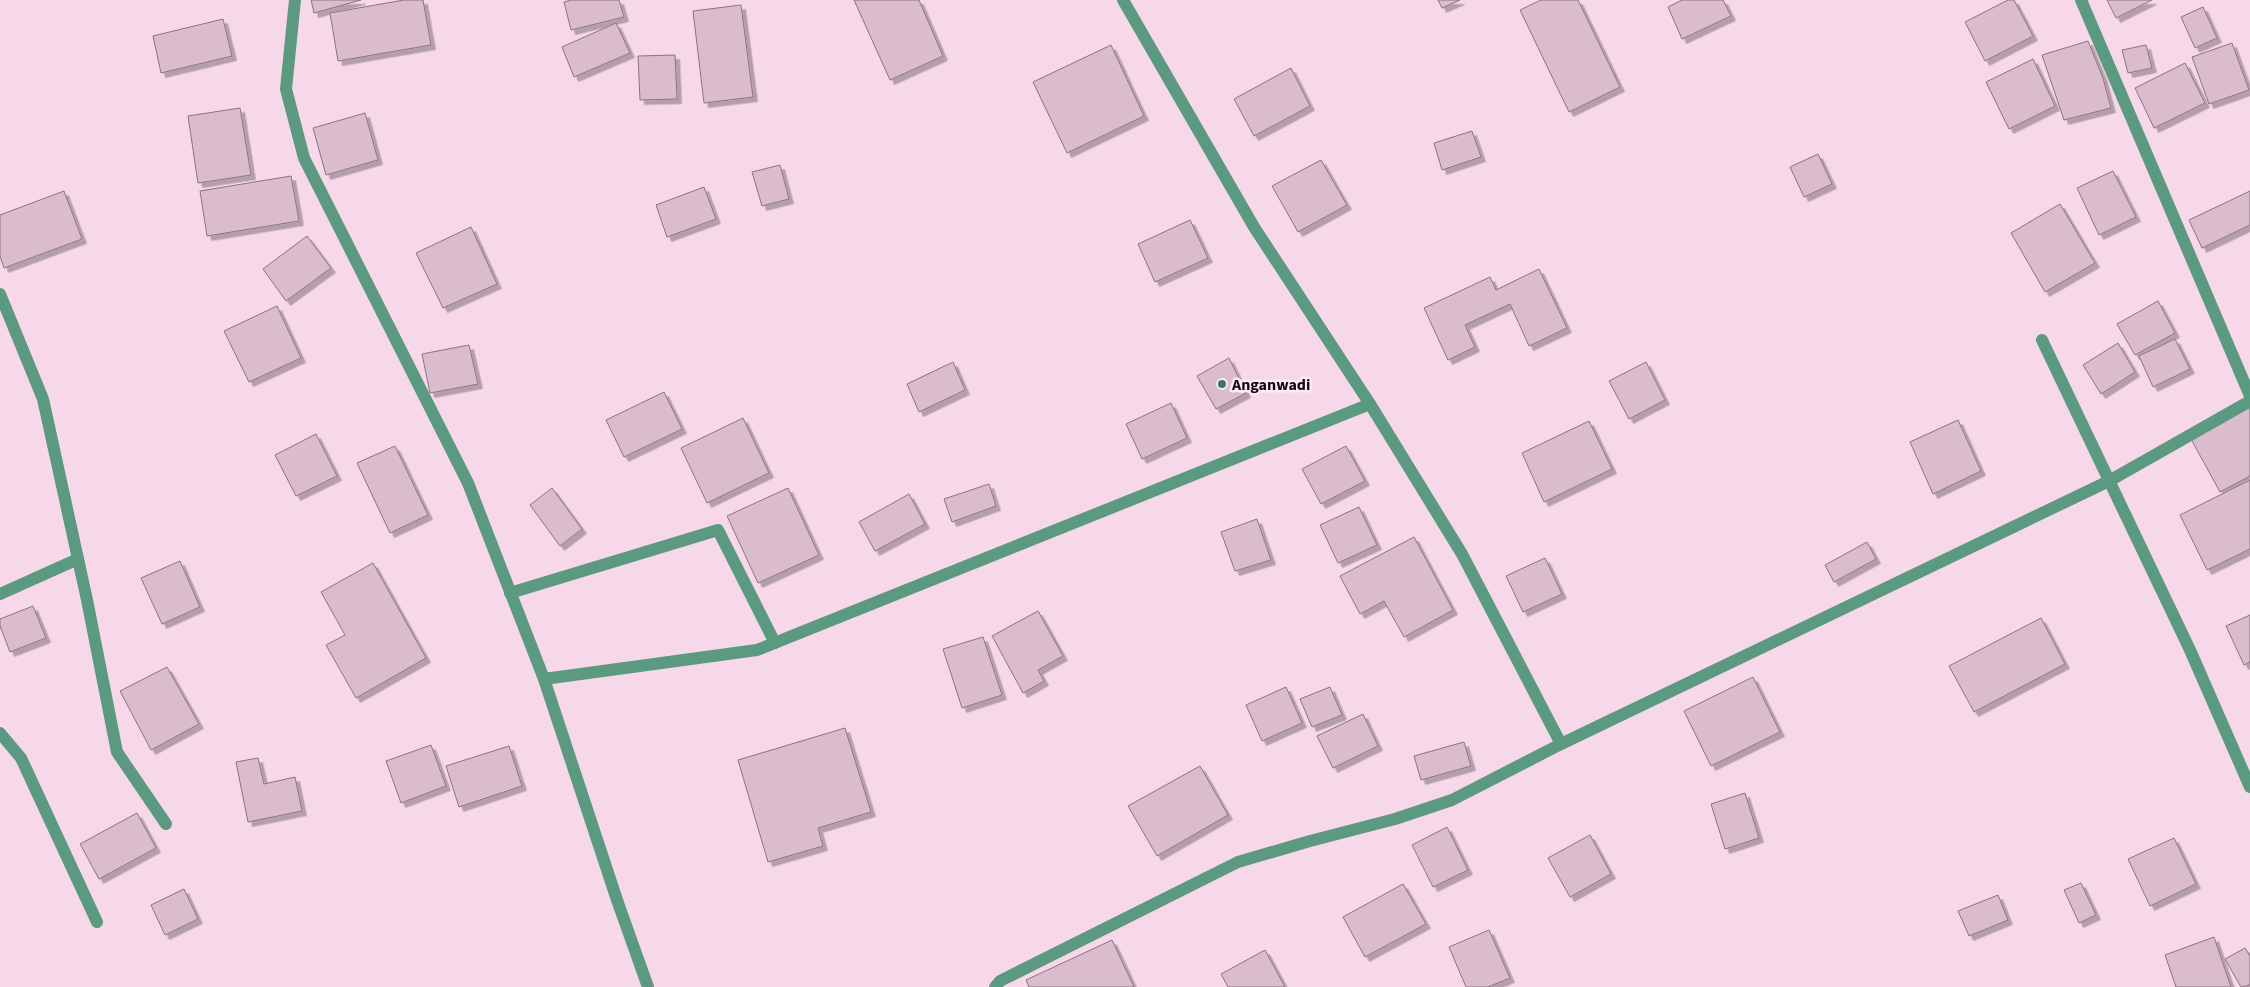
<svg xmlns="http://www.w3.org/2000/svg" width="2250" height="987" viewBox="0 0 2250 987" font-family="'Source Sans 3',sans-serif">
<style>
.building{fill:#dabccc;stroke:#8c7281;filter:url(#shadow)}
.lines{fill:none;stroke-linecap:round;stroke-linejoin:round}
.minor{stroke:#5b9981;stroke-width:12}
.poi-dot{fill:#3c7862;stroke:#fceaf4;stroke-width:2}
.labels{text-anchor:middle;stroke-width:5;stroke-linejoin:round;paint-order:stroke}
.poi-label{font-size:16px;font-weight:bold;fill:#140a10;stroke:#fceaf4;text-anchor:start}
</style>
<defs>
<filter id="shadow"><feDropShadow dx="4.5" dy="4.5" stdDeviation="0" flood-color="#0004"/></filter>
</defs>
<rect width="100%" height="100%" fill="#f7d8e9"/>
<!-- building -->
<g class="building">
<polygon points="311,0 361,0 314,13"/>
<polygon points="404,0 423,0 431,45 338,61 330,13"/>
<polygon points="571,0 619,0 624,17 571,30 564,2"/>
<polygon points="854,0 919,0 943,56 890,80"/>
<polygon points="1438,0 1460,0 1442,8"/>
<polygon points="1541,0 1578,0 1620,87 1569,112 1520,10"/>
<polygon points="1682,0 1723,0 1731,16 1682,39 1668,7"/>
<polygon points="2008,0 2014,0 2033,36 1985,61 1965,22"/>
<polygon points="2107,0 2152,0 2116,18"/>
<polygon points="741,5 753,97 704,103 693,11"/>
<polygon points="2203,7 2217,38 2195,48 2181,17"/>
<polygon points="223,19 232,56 161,73 153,36"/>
<polygon points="616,23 630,53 574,77 562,47"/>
<polygon points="2088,41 2103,78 2111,108 2064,120 2042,55"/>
<polygon points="2232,43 2249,90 2209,104 2192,57"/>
<polygon points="1111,45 1144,116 1067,153 1033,82"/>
<polygon points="2146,45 2152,68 2128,73 2122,50"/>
<polygon points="675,55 677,99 640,100 638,56"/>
<polygon points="2033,59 2055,106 2009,129 1986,82"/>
<polygon points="2185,63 2205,103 2154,128 2135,88"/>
<polygon points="1291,68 1310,106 1254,136 1234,99"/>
<polygon points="240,108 251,175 198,183 188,116"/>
<polygon points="365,113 378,160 326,175 313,128"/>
<polygon points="1472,131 1481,157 1442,170 1434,143"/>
<polygon points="1818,154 1832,184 1804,197 1790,167"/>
<polygon points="1321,160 1347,205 1298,232 1272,186"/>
<polygon points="780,165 789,199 762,206 752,172"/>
<polygon points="2113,171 2136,217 2099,235 2077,188"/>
<polygon points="291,176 299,221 207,236 200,191"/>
<polygon points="704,187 716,219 667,237 656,205"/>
<polygon points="64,191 82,239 4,268 0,256 0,215"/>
<polygon points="2250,191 2250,225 2202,248 2189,220"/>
<polygon points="2060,204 2095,263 2045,292 2011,233"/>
<polygon points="1190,220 1208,258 1155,282 1138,244"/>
<polygon points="471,227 497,284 443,308 416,253"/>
<polygon points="307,236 331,268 286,301 263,269"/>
<polygon points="1539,269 1567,328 1529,346 1510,304 1465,325 1475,347 1448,360 1424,308 1490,277 1496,290"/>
<polygon points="2158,301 2175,333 2135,355 2117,324"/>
<polygon points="277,306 301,358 249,382 224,331"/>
<polygon points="2175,339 2190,369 2153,387 2139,356"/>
<polygon points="2118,343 2135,372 2101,394 2083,365"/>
<polygon points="469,345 478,384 430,393 422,354"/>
<polygon points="1229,358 1246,393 1216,409 1197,376"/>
<polygon points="953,362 965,390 919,412 907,384"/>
<polygon points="1646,362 1665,400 1629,419 1609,381"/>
<polygon points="664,392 682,429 624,457 606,420"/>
<polygon points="1171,403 1187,438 1142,459 1126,424"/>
<polygon points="2250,407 2250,476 2220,492 2191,439"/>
<polygon points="743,418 769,473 707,503 681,448"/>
<polygon points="1958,420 1981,471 1933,494 1910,442"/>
<polygon points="1589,421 1612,469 1544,502 1522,453"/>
<polygon points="316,434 337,476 296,496 275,455"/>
<polygon points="395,446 428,515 390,533 357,463"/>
<polygon points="1346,446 1365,481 1321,504 1302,469"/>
<polygon points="2250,480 2250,549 2207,570 2180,515"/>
<polygon points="989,484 996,506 952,522 944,499"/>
<polygon points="552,488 582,529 560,546 530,505"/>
<polygon points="788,488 819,555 758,583 727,516"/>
<polygon points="909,494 925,524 875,551 859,522"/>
<polygon points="1359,507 1377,545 1338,563 1320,525"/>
<polygon points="1257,519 1271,560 1235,571 1221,532"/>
<polygon points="1414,537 1453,610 1404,637 1384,601 1360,614 1340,576"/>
<polygon points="1867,542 1876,559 1834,582 1825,565"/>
<polygon points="1545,558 1562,594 1523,612 1506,576"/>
<polygon points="180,561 200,607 162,624 141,578"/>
<polygon points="373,563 426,658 356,698 326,645 345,635 321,592"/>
<polygon points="33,606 46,638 10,652 0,626 0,619"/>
<polygon points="1038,611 1063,656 1038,670 1044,681 1023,693 992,636"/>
<polygon points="2250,615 2250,662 2244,665 2226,626"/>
<polygon points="2041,618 2065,664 1974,712 1949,666"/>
<polygon points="983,637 1002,695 962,708 943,649"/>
<polygon points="167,667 199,724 151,750 120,691"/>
<polygon points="1753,677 1780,732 1711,766 1684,711"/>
<polygon points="1286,687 1302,723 1262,741 1246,705"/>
<polygon points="1330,687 1342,715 1312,727 1300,699"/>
<polygon points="1363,714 1378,746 1333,768 1317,736"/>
<polygon points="845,728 871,812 818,828 823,846 768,862 738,760"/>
<polygon points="1464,742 1471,766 1421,780 1414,756"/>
<polygon points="431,745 446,786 401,803 386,761"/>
<polygon points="509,746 522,786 459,807 446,766"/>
<polygon points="258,758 264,784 295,777 302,811 248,822 236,762"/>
<polygon points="1200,766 1228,815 1157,856 1128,806"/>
<polygon points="1745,793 1759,838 1725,849 1711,804"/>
<polygon points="137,813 156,848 99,879 80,844"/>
<polygon points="1447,827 1468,870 1433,887 1412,845"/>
<polygon points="1590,835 1611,874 1570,897 1548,858"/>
<polygon points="2174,838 2196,884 2150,906 2128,859"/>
<polygon points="2081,883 2096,915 2079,923 2064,890"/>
<polygon points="1403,884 1426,924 1365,957 1343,917"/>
<polygon points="184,889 198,919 165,935 151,905"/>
<polygon points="1998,895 2008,920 1969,936 1958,911"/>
<polygon points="1489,930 1510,978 1488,987 1466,987 1449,947"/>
<polygon points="2214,937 2231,987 2176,987 2165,955"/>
<polygon points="1112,940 1134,987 1029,987 1026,980"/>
<polygon points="2245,948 2250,956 2250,985 2241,987 2225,959"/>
<polygon points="1265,950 1285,987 1228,987 1221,974"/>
</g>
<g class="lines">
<!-- minor -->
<g class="minor">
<polyline points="295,0 286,89 304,158 468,483 544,679 617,900 648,987"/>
<polyline points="1123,0 1254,227 1370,404 1462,554 1561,744"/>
<polyline points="2081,0 2250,396"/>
<polyline points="0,294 43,399 87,600 117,752 166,824"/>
<polyline points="2042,340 2190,650 2250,787"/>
<polyline points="510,593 718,530 775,643"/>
<polyline points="0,594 78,559"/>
<polyline points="544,679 757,650 1370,404"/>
<polyline points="0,733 21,758 97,922"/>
<polyline points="995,987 1000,981 1238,862 1310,841 1395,819 1452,800 1561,744 2109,481 2250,401"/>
</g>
</g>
<!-- markers -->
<circle class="poi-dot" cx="1222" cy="384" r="5"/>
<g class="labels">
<!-- poi labels -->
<g class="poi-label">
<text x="1232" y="390">Anganwadi</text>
</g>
</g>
</svg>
